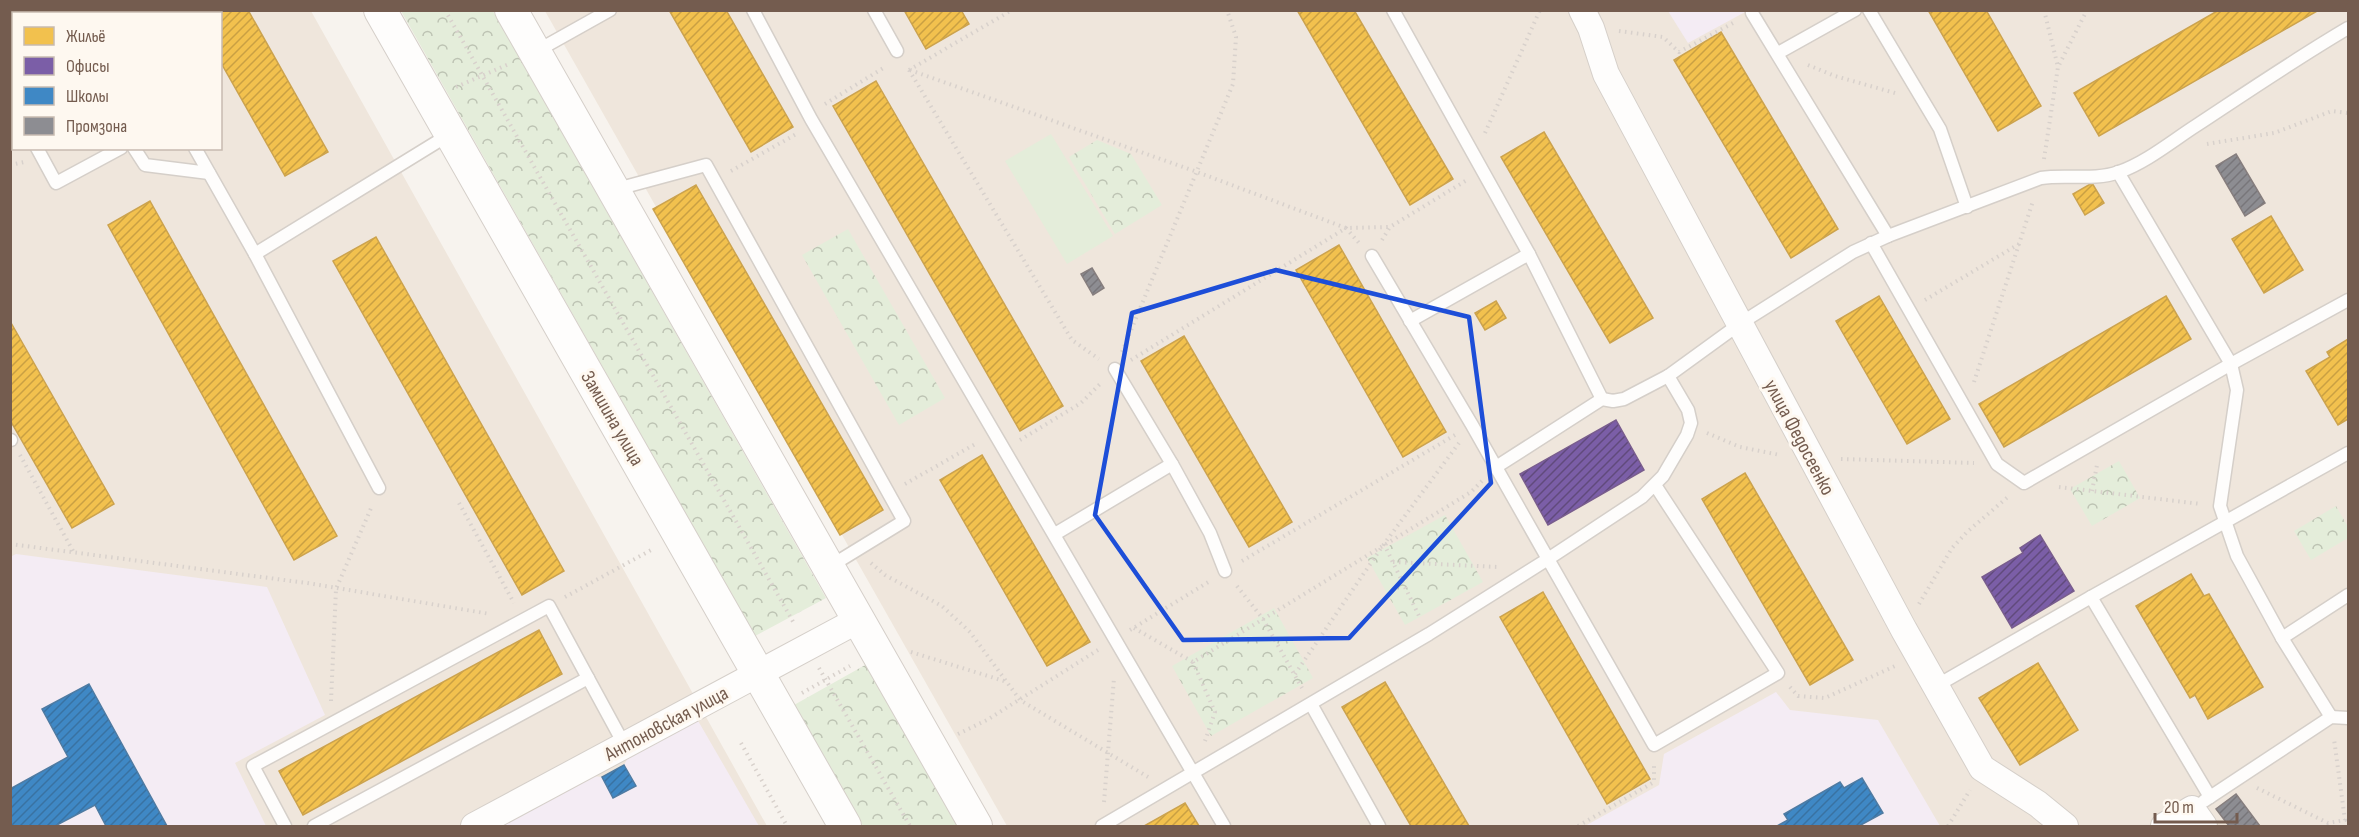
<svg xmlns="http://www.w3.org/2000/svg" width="2359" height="837" viewBox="0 0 2359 837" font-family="'Sofia Sans Condensed',sans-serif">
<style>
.residential{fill:#efe6dc;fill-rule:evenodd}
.education{fill:#f4ecf4}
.grass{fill:#e4edda}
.park{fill:url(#park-crowns)}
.homes{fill:url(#homes-hatch);stroke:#cca34e;stroke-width:1.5}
.offices{fill:url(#offices-hatch);stroke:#795d8d;stroke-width:1.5}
.schools{fill:url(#schools-hatch);stroke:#4f7ba2;stroke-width:1.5}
.industry{fill:url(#industry-hatch);stroke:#867e7e;stroke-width:1.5}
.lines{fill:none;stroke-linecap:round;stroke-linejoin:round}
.service-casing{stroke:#d5cfc9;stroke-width:15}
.minor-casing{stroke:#d5cfc9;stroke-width:28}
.tertiary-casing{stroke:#d5cfc9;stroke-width:34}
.path{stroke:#d8d1cc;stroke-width:4;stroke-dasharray:1.5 4.5;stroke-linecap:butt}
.service{stroke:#fefdfc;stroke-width:12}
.minor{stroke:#fefdfc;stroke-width:26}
.tertiary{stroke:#fefdfc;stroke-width:32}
.marked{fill:none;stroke:#1d4ed8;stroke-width:4.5;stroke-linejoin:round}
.labels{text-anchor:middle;stroke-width:6;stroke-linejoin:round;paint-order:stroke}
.street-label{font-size:20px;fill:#745c4f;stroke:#fef8f0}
</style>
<defs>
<pattern id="park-crowns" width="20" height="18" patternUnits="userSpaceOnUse" patternTransform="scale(1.5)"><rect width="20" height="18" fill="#e4edda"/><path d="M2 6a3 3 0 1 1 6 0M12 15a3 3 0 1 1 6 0" fill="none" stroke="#bdc3b3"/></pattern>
<pattern id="homes-hatch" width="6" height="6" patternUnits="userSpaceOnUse" patternTransform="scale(1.5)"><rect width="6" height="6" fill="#f2c14e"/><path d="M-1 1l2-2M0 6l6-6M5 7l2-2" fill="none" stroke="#c9a043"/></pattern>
<pattern id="offices-hatch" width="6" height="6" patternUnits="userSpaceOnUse" patternTransform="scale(1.5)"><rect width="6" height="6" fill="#7b5ea7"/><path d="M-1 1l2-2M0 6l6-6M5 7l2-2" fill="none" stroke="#614a7c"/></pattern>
<pattern id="schools-hatch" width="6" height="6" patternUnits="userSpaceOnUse" patternTransform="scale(1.5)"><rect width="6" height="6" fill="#3f88c5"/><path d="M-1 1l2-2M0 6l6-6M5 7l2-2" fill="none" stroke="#3972a2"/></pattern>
<pattern id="industry-hatch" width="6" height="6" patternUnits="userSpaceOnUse" patternTransform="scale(1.5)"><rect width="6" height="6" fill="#8d8d92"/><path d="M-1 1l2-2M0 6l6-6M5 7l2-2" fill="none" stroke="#78767a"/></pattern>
</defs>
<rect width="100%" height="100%" fill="#f7f3ee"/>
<!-- residential -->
<g class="residential">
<path d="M10 11H311L767 826H11ZM14 14H220V148H14Z"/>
<polygon points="545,11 2348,11 2348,826 1007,826"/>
</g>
<!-- education -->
<g class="education">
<polygon points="1668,11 1747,11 1688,43"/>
<polygon points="16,554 267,587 325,715 235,763 266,826 11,826 10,557"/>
<polygon points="1776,692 1790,710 1878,720 1940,826 1585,826 1659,785 1664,754"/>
<polygon points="697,719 759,826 498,826 593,776 602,777 613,797 635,785 624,765 629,756"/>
</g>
<!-- grass -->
<polygon class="grass" points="1051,134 1113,236 1067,264 1005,161"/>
<!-- park -->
<g class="park">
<polygon points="401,11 493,11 826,598 755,636"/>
<polygon points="1097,140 1131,154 1162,205 1115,234 1069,157"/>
<polygon points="848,229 945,398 899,425 802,255"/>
<polygon points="2119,461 2140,498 2092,526 2070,489"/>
<polygon points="2336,506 2348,527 2348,538 2311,560 2294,531"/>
<polygon points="1445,515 1483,582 1405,625 1367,558"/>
<polygon points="1274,608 1313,678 1211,736 1172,666"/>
<polygon points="867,664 959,826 863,826 794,705"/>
</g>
<!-- homes -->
<g class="homes">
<polygon points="192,10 248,10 328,152 285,176 220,61 220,14 194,14"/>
<polygon points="669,10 726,10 793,127 751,152"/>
<polygon points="904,10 961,10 969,24 926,49"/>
<polygon points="1297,10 1354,10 1453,179 1410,205"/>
<polygon points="1928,10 1986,10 2041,106 1998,131"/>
<polygon points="2219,10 2319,10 2099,136 2074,93"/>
<polygon points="1721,32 1838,229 1791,258 1674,60"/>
<polygon points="876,81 1063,406 1020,431 833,106"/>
<polygon points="1544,132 1653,318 1610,343 1501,157"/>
<polygon points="2092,183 2104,203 2085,215 2073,194"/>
<polygon points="696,185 883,510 840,535 653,209"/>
<polygon points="150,201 337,536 294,560 108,225"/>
<polygon points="2271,216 2303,270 2264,293 2232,239"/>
<polygon points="376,237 564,571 522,595 333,261"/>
<polygon points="1339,245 1446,432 1403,457 1296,270"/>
<polygon points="1879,296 1950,419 1907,444 1836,321"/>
<polygon points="2166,296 2191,339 2004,447 1979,404"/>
<polygon points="1496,301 1506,318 1485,330 1475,313"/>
<polygon points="10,321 114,504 72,528 10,420"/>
<polygon points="1184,336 1292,522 1249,547 1141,361"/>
<polygon points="2348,339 2348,419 2338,425 2306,371 2330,357 2327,352"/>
<polygon points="982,455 1090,642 1047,666 940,480"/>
<polygon points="1745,473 1853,660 1810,685 1702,499"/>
<polygon points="2191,574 2204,596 2209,594 2263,687 2208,719 2195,695 2190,698 2136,606"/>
<polygon points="1543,592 1650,779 1607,804 1500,617"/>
<polygon points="539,630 562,674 303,815 279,771"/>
<polygon points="2038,663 2078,730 2020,765 1979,698"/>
<polygon points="1385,682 1469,826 1411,826 1342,707"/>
<polygon points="1185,803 1199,826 1144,826"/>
</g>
<!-- offices -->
<g class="offices">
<polygon points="1616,420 1644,470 1548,525 1520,474"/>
<polygon points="2040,535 2074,591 2012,628 1982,577 2023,553 2020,548"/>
</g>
<!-- schools -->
<g class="schools">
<polygon points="89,684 167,826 106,826 95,805 55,826 10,826 10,789 68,757 42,709"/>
<polygon points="624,765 636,786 613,798 602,777"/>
<polygon points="1862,778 1883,813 1859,826 1777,826 1788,820 1784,814 1840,782 1844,788"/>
</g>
<!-- industry -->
<g class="industry">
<polygon points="2236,154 2265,203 2245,216 2216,166"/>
<polygon points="1092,268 1104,288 1093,295 1081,274"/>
<polygon points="2236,794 2260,826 2229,826 2216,809"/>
</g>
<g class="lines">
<!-- service casing -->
<g class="service-casing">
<g id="service">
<polyline points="118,10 119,14"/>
<polyline points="753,10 811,119 1224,826"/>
<polyline points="874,10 897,51"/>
<polyline points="1393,10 1529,254 1602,399"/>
<polyline points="1869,10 1940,129 1967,207"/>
<polyline points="1752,13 1888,236"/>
<polyline points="51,14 57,10"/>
<polyline points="10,37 14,35"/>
<polyline points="535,52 610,10"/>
<polyline points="1778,53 1855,10"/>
<polyline points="10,103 14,108"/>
<polyline points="37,148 56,183 121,148"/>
<polyline points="134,148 145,165 209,173"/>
<polyline points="195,148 255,254 379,488"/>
<polyline points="2118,172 2231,364 2237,390 2220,506 2237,556 2282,638 2331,717"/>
<polyline points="616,192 628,186 706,165 904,521 829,567"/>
<polyline points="1871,243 1997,464 2024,483 2231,364 2348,300"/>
<polyline points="255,254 450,134"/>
<polyline points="1410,321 1529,254"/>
<polyline points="1115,369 1172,464"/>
<polyline points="10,440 11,440"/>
<path d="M1496 467 1602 399 1613 401 1624 399 1668 376 1741 323 1853 252 1888 236 2041 178C2066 174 2094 181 2119 172 2147 162 2172 141 2197 125 2247 92 2297 58 2348 28"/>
<polyline points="1655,485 1778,673 1654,745 1548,559 1642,497 1663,476 1687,435 1691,423 1688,410 1668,376"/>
<polyline points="1055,534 1172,464 1210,533 1225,571"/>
<polyline points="2091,597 2210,797"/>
<polyline points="2282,638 2348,595"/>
<polyline points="1936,686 2091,597 2348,453"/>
<polyline points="1311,704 1379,826"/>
<polyline points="2204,801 2331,717 2348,718"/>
<polyline points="285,826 253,766 549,606 588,678"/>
<polyline points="314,826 588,678 625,746"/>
<polyline points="1102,826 1429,634 1548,559 1472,425 1372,256"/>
</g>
</g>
<!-- minor casing -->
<g class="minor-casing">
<g id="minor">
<polyline points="1582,10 1591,28 1606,74 1904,630 1982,768 2038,804 2065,826"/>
<polyline points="474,826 858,620"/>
<polyline points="2164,826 2192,809 2204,826"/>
</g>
</g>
<!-- tertiary casing -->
<g class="tertiary-casing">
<g id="tertiary">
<polyline points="380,10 845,826"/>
<polyline points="511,10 976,826"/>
</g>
</g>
<!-- path -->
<g class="path">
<polyline points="445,10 795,625"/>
<polyline points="2044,10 2058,67"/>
<polyline points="1619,31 1663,37 1679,52 1735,22"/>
<polyline points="1808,65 1835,76 1895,93"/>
<polyline points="909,70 1072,340 1099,359"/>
<polyline points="909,70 1012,10"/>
<polyline points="910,70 1197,172 1346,228 1390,227"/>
<polyline points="456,87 509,64"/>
<polyline points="825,104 885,67"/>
<polyline points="1485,133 1540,10"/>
<polyline points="2207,144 2274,133 2332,111 2348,113"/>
<polyline points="2044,159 2058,67 2087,10"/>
<polyline points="10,165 24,162"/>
<polyline points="731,171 798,133"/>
<polyline points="1382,240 1390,227 1467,180"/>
<polyline points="1925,300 2019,244"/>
<polyline points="1122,352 1233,84 1236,37 1227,10"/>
<polyline points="1131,360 1346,228 1359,243"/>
<polyline points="1974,382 2033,201"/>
<polyline points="1707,433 1740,447 1780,455"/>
<polyline points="1020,440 1081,403 1101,383"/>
<polyline points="20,455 73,551"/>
<polyline points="1841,459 1974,463"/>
<polyline points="905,484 977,443"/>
<polyline points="2059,487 2201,504"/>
<polyline points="2092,491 2097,465"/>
<polyline points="459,503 514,603"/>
<polyline points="10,544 307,583 490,614"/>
<polyline points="1384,544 1420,618"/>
<polyline points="1242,561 1455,435"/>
<polyline points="1393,562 1498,567"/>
<polyline points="871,563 885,575 942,606 970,632 1020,700 1148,777"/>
<polyline points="1237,586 1263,619 1302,688"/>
<polyline points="565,597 653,549"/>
<polyline points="1919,604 1952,548 1967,532 2009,496"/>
<polyline points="1134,628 1193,662 1471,492 1482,481"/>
<polyline points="1130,630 1210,581"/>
<polyline points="911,652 1004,681"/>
<polyline points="1193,662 1215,712 1205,741"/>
<polyline points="819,668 910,826"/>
<polyline points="1295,674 1384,544 1459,443"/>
<polyline points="1790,687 1798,696 1825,698 1895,666"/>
<polyline points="802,693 850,666"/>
<polyline points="331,701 336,589 372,506"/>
<polyline points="958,734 987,720 1098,650"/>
<polyline points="741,743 787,826"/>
<polyline points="2257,788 2328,823 2345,820 2334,739"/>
<polyline points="1104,802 1114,678"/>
<polyline points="1578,826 1654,782 1654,763"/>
<polyline points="1948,826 1970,790"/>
</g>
<!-- service -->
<use href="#service" class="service"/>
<!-- minor -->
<use href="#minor" class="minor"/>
<!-- tertiary -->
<use href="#tertiary" class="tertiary"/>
</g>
<!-- marked area -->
<path class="marked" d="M1276 270 1469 317 1491 483 1349 638 1183 640 1095 515 1132 313Z"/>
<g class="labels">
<!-- street labels -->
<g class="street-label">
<text transform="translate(613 418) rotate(60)" y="7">Замшина улица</text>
<text transform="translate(1800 437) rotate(62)" y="7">улица Федосеенко</text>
<text transform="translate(666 723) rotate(-28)" y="7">Антоновская улица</text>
</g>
</g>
<!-- border -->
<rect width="2359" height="837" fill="none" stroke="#745c4f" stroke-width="24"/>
<!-- legend -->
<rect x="12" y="12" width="210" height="138" fill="#fef8f0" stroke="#c7bab0" stroke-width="1.5"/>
<rect x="24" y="27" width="30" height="18" fill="#f2c14e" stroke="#c7bab0" stroke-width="1.5"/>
<text x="66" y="42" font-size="18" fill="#745c4f">Жильё</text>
<rect x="24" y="57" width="30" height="18" fill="#7b5ea7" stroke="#c7bab0" stroke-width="1.5"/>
<text x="66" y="72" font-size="18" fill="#745c4f">Офисы</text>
<rect x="24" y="87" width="30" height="18" fill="#3f88c5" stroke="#c7bab0" stroke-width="1.5"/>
<text x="66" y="102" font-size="18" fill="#745c4f">Школы</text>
<rect x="24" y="117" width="30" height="18" fill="#8d8d92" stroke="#c7bab0" stroke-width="1.5"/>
<text x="66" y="132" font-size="18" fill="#745c4f">Промзона</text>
<!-- scale -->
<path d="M2155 813v9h82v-9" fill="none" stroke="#745c4f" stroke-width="3"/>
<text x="2164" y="813" font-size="18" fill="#745c4f" stroke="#fef8f0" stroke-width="4.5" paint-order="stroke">20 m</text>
</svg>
